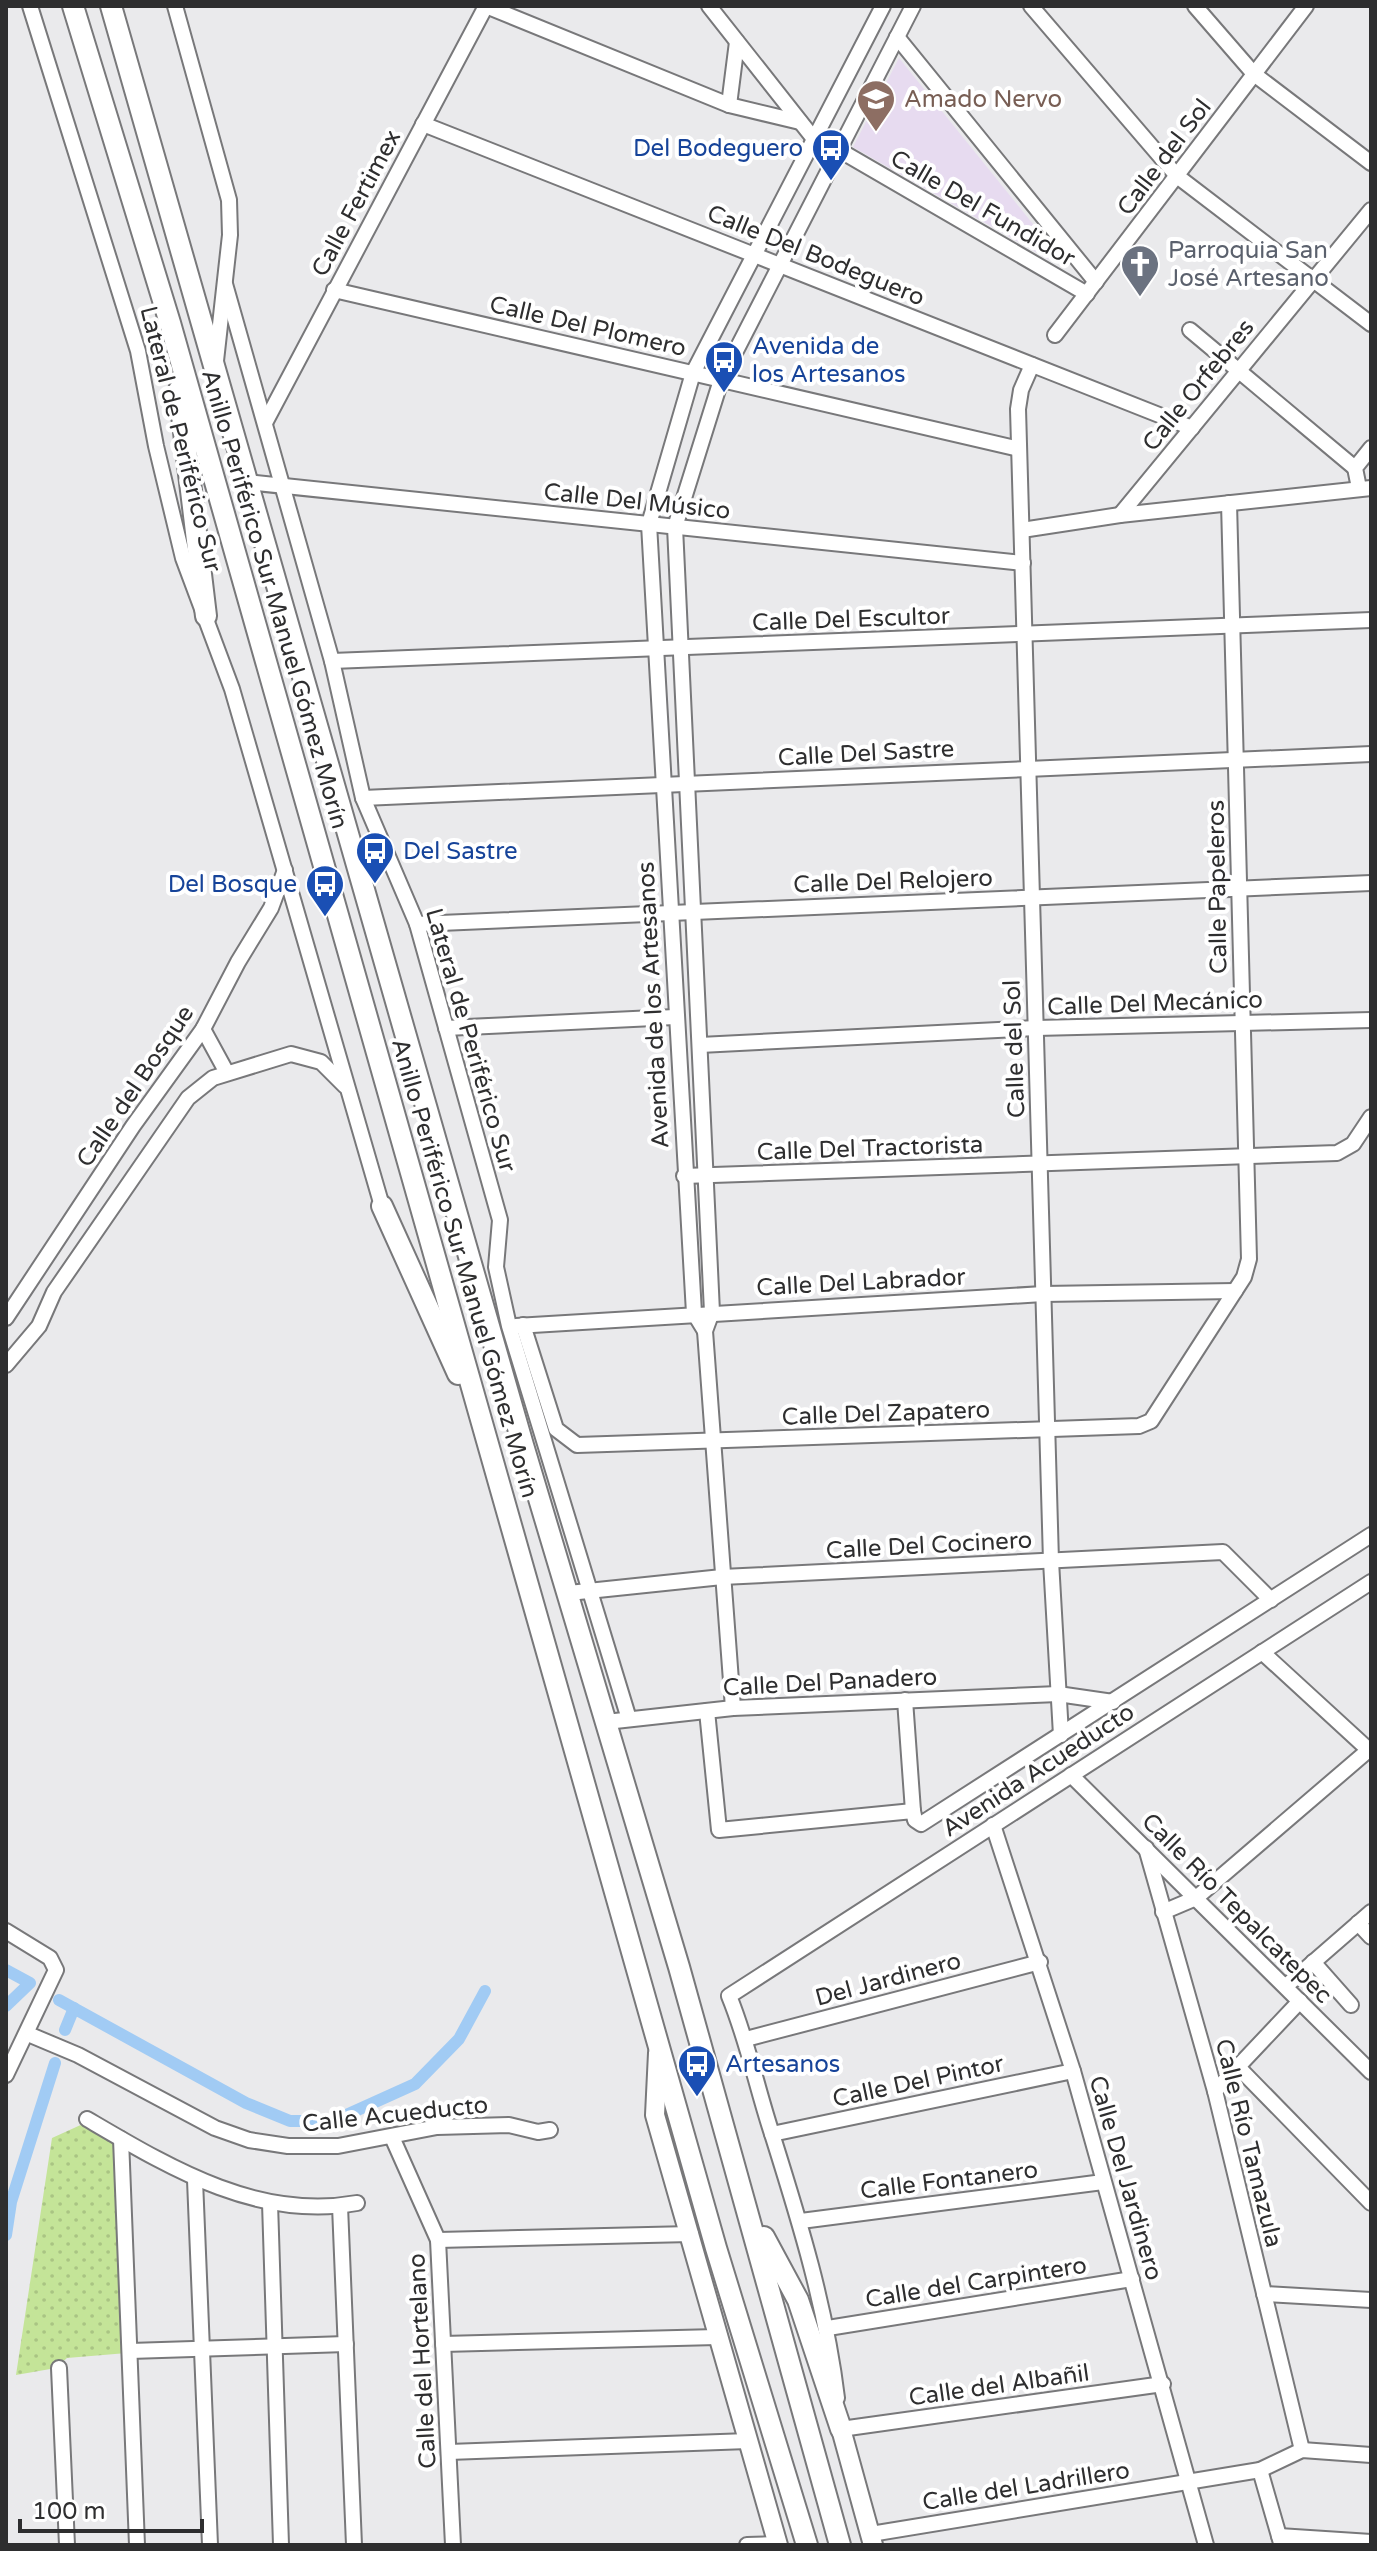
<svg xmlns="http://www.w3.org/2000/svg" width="1377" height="2551" viewBox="0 0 1377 2551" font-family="'Varela Round',sans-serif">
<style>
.education{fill:#e7dbf0}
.park{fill:url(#park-dots)}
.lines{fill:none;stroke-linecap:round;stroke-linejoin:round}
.canal{stroke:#a1cbf4;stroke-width:12}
.minor-casing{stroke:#78787a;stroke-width:18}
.major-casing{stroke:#78787a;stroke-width:22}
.highway-casing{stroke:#78787a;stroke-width:24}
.minor{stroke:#fff;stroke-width:14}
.major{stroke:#fff;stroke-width:18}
.highway{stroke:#fff;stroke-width:20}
.labels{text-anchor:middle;stroke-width:8;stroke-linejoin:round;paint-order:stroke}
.education-label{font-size:24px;fill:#785e54;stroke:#fff;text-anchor:start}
.transit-label{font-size:24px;fill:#164399;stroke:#fff;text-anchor:start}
.street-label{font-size:24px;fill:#2e2e2f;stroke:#fff}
.worship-label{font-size:24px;fill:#5b616d;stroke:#fff;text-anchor:start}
</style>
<defs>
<pattern id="park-dots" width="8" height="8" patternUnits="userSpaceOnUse" patternTransform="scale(2)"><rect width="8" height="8" fill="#c4e498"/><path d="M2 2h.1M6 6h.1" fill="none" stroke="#a9c483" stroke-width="1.8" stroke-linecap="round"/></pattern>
</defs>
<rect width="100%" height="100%" fill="#eaeaec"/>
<!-- education -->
<polygon class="education" points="899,58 1054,250 1048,259 853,147"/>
<!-- park -->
<polygon class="park" points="85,2123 119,2143 127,2353 67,2358 56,2368 16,2375 52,2138"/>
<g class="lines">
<!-- canal -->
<g class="canal">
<polyline points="6,1970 30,1983 6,2006"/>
<polyline points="59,2000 246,2103 290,2121 333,2121 415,2084 459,2039 485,1991"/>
<polyline points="65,2030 74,2008"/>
<polyline points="6,2235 11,2202 55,2063"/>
</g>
<!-- minor casing -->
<g class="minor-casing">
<g id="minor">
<polyline points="30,6 138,351 156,446 183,558 232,689 382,1206"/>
<polyline points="175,6 229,200 230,235 216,361"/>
<polyline points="486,6 729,105 800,122"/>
<polyline points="709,6 814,139 839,150 1087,294"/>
<polyline points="1031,6 1177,176 1371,324"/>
<polyline points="1195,6 1254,74 1371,163"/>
<polyline points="897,37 1096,282"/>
<polyline points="729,105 737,42"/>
<polyline points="423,124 1192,428"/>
<polyline points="225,284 332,661 363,798 417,924 500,1220 496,1267 509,1326 629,1719"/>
<polyline points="334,290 1019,449"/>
<polyline points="1190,330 1355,468"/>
<polyline points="1055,335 1306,6"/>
<polyline points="1032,365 1021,390 1018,409 1051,1561 1061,1735"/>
<polyline points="266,421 486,6"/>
<polyline points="246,482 1023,563"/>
<polyline points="1359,488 1355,468 1371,448"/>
<polyline points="1120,515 1371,210"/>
<polyline points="1022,530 1120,515 1371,488"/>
<polyline points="332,661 1371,620"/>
<polyline points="363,798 1371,754"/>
<polyline points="417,924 1371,883"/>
<polyline points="446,1028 675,1017"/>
<polyline points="203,1029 227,1073"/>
<polyline points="700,1045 1036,1028 1371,1020"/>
<polyline points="684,1176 1337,1153 1353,1144 1371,1117"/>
<polyline points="6,1318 133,1126 203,1029 238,962 271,908 285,870"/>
<polyline points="523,1325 556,1429 577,1445 1139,1426 1151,1421 1244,1277 1249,1259 1229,503"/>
<polyline points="516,1326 1043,1294 1235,1291"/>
<polyline points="705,1331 694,1313 649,524 693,373 883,6"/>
<polyline points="6,1365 39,1326 54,1292 188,1098 213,1078 291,1054 321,1062 345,1086"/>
<polyline points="569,1593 722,1577 1223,1552 1271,1600"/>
<polyline points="1262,1652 1371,1752"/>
<polyline points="905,1700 913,1811 915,1820 921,1824 1371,1535"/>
<polyline points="733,1708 705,1331 712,1312 675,527 721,380 913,6"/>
<polyline points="707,1711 719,1830 913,1811"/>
<polyline points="606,1722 733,1708 1058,1694 1113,1702"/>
<polyline points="1071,1775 1371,2072"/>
<polyline points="993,1825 1073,2071 1206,2545"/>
<polyline points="1146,1848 1215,2091 1302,2450"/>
<polyline points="1163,1912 1196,1898 1371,1748"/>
<polyline points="1358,1923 1371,1937"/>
<polyline points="6,1931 50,1958 56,1970 6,2075"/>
<polyline points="1313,1962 1351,2005"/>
<polyline points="1286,1986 1371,1912"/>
<polyline points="28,2034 78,2055 215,2128 249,2140 288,2146 338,2146 437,2127 509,2125 538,2132 550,2130"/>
<polyline points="746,2039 1040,1962"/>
<polyline points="1237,2066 1371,2203"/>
<polyline points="1215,2091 1300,2001"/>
<path d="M87 2119C169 2167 257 2221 357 2203"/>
<polyline points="772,2134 1073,2071"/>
<polyline points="392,2137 438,2240 453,2545"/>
<polyline points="121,2139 137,2545"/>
<polyline points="195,2180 210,2545"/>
<polyline points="270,2203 281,2545"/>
<polyline points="340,2206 354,2545"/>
<polyline points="801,2221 1103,2182"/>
<polyline points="438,2240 691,2234"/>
<polyline points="1264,2294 1371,2300"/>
<polyline points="828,2328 1132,2279"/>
<polyline points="443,2344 717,2337"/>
<polyline points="130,2351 346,2344"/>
<polyline points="59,2368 67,2545"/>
<path d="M837 2398C826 2307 800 2223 773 2137 757 2089 748 2042 729 1996L1371 1582"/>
<polyline points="840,2422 841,2429 1163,2384"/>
<polyline points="449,2452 748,2441"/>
<polyline points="1260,2470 1281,2543"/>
<polyline points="871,2534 1260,2470 1302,2450 1371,2455"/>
<polyline points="1279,2536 1371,2542"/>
<polyline points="747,2545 778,2544"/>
</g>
</g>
<!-- major casing -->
<g class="major-casing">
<g id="major">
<polyline points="658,2053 655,2115 778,2545"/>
<polyline points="841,2429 873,2545"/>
</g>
</g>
<!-- highway casing -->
<g class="highway-casing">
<g id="highway">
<polyline points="73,6 170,323 716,2248 807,2545"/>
<polyline points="111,6 523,1445 679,1967 840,2545"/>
<polyline points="179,390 206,616"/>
<polyline points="382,1206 458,1374"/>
<polyline points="764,2237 798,2300 841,2429"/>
</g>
</g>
<!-- minor -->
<use href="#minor" class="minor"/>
<!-- major -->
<use href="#major" class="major"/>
<!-- highway -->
<use href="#highway" class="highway"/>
</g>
<!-- icons -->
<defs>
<g id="school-pin" transform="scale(2)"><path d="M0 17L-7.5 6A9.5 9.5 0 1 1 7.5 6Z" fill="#8d6e63" stroke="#fff"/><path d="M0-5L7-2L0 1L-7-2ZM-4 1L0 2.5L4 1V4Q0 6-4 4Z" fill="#fff"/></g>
<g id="bus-pin" transform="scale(2)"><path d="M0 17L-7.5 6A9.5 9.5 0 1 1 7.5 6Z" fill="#1a4fb4" stroke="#fff"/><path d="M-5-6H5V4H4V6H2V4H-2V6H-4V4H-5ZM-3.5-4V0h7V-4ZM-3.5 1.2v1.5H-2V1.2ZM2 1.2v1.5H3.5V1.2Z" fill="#fff"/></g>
<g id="church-pin" transform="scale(2)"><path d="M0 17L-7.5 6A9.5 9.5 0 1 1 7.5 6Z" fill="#6b7280" stroke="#fff"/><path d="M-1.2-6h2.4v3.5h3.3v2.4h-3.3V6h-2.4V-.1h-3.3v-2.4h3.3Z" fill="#fff"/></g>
</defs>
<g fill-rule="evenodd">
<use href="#school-pin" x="876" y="99"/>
<use href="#bus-pin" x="831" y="148"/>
<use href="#church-pin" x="1140" y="264"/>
<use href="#bus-pin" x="724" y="360"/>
<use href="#bus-pin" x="375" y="851"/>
<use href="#bus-pin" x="325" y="884"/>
<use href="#bus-pin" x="697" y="2064"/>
</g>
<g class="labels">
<!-- education labels -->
<g class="education-label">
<text x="904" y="107">Amado Nervo</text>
</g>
<!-- transit labels -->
<g class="transit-label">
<text x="803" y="156" text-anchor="end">Del Bodeguero</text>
<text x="752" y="354">Avenida de<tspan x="752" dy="28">los Artesanos</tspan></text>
<text x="403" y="859">Del Sastre</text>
<text x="297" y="892" text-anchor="end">Del Bosque</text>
<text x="725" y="2072">Artesanos</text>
</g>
<!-- street labels -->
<g class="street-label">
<text transform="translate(1164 157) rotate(-53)" y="8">Calle del Sol</text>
<text transform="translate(356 203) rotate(-62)" y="8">Calle Fertimex</text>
<text transform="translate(983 208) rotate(30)" y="8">Calle Del Fundidor</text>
<text transform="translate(816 255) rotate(22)" y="8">Calle Del Bodeguero</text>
<text transform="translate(588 326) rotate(13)" y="8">Calle Del Plomero</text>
<text transform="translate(1198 385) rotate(-51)" y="8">Calle Orfebres</text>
<text transform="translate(181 439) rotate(76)" y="8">Lateral de Periférico Sur</text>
<text transform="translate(637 501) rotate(6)" y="8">Calle Del Músico</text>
<text transform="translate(275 599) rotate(74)" y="8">Anillo Periférico Sur Manuel Gómez Morín</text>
<text transform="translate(851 619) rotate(-2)" y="8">Calle Del Escultor</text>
<text transform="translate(866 753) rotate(-3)" y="8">Calle Del Sastre</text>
<text transform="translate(893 881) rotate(-2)" y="8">Calle Del Relojero</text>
<text transform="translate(1217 887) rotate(-91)" y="8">Calle Papeleros</text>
<text transform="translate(1155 1003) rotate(-2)" y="8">Calle Del Mecánico</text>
<text transform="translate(653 1005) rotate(-93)" y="8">Avenida de los Artesanos</text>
<text transform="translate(471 1040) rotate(74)" y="8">Lateral de Periférico Sur</text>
<text transform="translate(1014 1049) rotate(-92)" y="8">Calle del Sol</text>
<text transform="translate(135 1086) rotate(-56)" y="8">Calle del Bosque</text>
<text transform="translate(870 1148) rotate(-2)" y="8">Calle Del Tractorista</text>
<text transform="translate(465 1268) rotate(74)" y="8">Anillo Periférico Sur Manuel Gómez Morín</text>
<text transform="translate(861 1282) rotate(-3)" y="8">Calle Del Labrador</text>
<text transform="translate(886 1413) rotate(-2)" y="8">Calle Del Zapatero</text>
<text transform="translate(929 1545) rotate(-3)" y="8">Calle Del Cocinero</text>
<text transform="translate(830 1682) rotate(-3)" y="8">Calle Del Panadero</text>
<text transform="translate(1038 1770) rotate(-33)" y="8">Avenida Acueducto</text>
<text transform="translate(1237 1908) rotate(45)" y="8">Calle Río Tepalcatepec</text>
<text transform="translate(888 1979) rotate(-15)" y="8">Del Jardinero</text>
<text transform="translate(918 2081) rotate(-12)" y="8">Calle Del Pintor</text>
<text transform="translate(395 2114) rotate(-6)" y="8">Calle Acueducto</text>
<text transform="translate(1249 2143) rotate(76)" y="8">Calle Río Tamazula</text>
<text transform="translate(1126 2178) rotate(74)" y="8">Calle Del Jardinero</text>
<text transform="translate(949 2180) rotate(-7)" y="8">Calle Fontanero</text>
<text transform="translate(976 2282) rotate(-9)" y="8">Calle del Carpintero</text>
<text transform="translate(422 2361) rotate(-93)" y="8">Calle del Hortelano</text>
<text transform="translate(999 2385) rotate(-8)" y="8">Calle del Albañil</text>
<text transform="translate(1026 2486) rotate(-9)" y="8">Calle del Ladrillero</text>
</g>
<!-- worship labels -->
<g class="worship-label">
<text x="1168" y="258">Parroquia San<tspan x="1168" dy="28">José Artesano</tspan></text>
</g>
</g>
<!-- border -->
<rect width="1377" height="2551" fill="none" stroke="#2e2e2f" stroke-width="16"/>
<!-- scale -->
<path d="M20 2519v12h182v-12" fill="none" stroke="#2e2e2f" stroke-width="4"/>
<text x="32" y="2519" font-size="24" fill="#2e2e2f" stroke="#ffffff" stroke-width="6" paint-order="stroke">100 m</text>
</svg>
